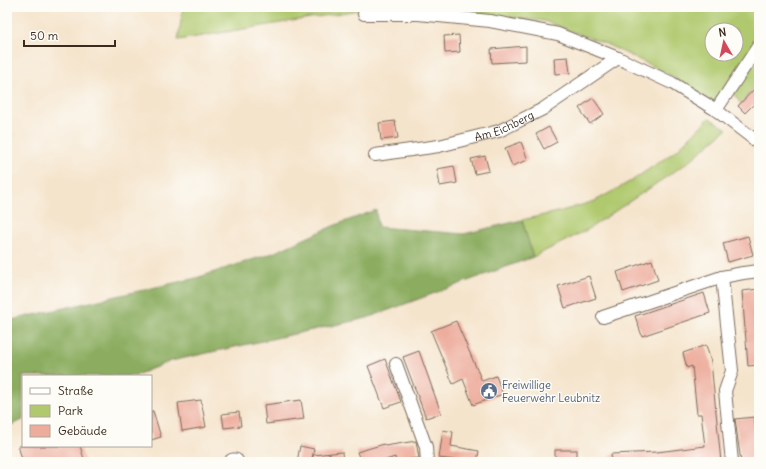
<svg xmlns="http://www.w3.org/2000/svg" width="766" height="469" viewBox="0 0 766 469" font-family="Delius,sans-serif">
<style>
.green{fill:#b0c96e;stroke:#767a46;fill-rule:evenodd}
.forest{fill:#8cad61;stroke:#646c40}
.building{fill:#edac9c}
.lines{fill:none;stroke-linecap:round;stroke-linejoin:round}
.street-casing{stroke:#7c6b5b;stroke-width:14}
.secondary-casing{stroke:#7c6b5b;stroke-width:19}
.street{stroke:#fff;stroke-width:12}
.secondary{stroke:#fff;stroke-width:17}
.labels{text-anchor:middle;stroke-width:3;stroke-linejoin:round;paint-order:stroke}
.street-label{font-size:11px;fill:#3b2a1e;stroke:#fdfcf7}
.service-label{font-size:11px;fill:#4e5e75;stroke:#fdfcf7;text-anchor:start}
</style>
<rect width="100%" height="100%" fill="#fdfcf7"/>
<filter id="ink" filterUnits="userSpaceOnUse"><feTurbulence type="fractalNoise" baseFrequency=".025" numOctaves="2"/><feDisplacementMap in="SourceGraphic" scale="8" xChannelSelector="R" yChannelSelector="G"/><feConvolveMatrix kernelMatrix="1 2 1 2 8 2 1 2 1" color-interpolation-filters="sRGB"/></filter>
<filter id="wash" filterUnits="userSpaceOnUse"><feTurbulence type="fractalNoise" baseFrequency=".012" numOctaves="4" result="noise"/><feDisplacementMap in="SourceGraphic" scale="16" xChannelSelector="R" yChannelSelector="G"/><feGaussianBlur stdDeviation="0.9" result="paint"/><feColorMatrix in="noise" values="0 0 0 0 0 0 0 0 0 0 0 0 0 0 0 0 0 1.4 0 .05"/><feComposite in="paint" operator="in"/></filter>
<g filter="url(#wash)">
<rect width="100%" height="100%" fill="#f5e4cc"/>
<!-- green -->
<g class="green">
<path d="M183 7H758L759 29 757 40 714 103 665 72 606 44 544 21 478 14 384 10 353 11 178 40ZM712 30H736V54H712Z"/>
<polygon points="759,56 759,80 741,104 733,93"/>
<polygon points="709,118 727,129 687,163 587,230 533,257 522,220 558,212 595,201 633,180 677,150"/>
</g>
<!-- forest -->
<polygon class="forest" points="376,210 378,227 464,234 522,220 533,257 367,318 171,361 134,376 23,376 23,420 7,427 7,321 196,278 273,253 333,226"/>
<g id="blocks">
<!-- building -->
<g class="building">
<polygon points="459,35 460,52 445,53 444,36"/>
<polygon points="526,46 526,61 492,63 491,49"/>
<polygon points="568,57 570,73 555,74 554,58"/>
<polygon points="759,84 759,99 745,113 738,106"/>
<polygon points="593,98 604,114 590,124 579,108"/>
<polygon points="395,121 398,138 381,140 379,123"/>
<polygon points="549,127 557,142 544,149 536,134"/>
<polygon points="521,142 528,160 512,166 505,148"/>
<polygon points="485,156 489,171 475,174 471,159"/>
<polygon points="454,166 457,183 440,186 437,169"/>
<polygon points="748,236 753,255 728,262 723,243"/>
<polygon points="652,260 658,280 623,292 617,272"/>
<polygon points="589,276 596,298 565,308 558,286"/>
<polygon points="759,289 759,365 748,366 742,291"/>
<polygon points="704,293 710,313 642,336 635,316"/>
<polygon points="456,321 482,381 496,376 503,394 473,405 463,379 453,384 431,331"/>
<polygon points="706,345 711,362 721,462 612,462 611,454 657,452 705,446 701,414 697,414 692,366 687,368 683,353"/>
<polygon points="419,351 441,413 426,418 403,357"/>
<polygon points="385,359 401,402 384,408 368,366"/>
<polygon points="201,400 206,427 182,431 178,403"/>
<polygon points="301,400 304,419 266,424 264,405"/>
<polygon points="151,411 153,411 161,437 151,440"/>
<polygon points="239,412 241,426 224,428 222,414"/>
<polygon points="754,417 759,449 759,460 741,462 735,419"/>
<polygon points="443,430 453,432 451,446 479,451 477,462 454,462 455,460 439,458"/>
<polygon points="416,441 419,458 396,461 395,457 380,462 361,462 357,452 384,444 385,446"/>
<polygon points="18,446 80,446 85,462 23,462"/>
<polygon points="300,446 314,449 311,462 297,462"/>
<rect x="555" y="450" width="22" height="12"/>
<polygon points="342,452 343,462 313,462 313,455"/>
</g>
</g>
</g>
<g filter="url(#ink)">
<use href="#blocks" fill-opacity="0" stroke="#7c6b5b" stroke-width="1"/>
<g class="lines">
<!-- street casing -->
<g class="street-casing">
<g id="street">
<polyline points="364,14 418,14 490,21 558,34 618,58 672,83 716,110"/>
<polyline points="759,45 716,110 759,143"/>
<path id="s1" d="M375 155 439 146 499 131 543 109 618 58"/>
<polyline points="603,317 722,277"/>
<polyline points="396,364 426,447 427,462"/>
<polyline points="732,462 725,391 732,371 722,277 743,273 759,271"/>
</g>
</g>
<!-- secondary casing -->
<g class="secondary-casing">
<polyline id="secondary" points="233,462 235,462"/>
</g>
<!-- street -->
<use href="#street" class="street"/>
<!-- secondary -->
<use href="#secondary" class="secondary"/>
</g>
</g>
<!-- icons -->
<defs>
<g id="civic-disc" transform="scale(0.9)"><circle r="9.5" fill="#5c6f8a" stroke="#fdfcf7"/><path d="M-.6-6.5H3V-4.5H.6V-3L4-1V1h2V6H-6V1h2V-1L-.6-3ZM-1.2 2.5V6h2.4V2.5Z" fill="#fff"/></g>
</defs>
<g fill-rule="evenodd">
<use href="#civic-disc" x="489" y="391"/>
</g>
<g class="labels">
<!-- street labels -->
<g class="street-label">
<text dy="4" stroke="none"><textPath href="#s1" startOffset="133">Am Eichberg</textPath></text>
</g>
<!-- service labels -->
<g class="service-label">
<text x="502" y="389">Freiwillige<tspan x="502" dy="13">Feuerwehr Leubnitz</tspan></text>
</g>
</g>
<!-- margin -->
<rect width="766" height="469" fill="none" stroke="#fdfcf7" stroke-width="24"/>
<!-- legend -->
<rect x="22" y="375" width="130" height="72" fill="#fdfcf7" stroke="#afa8a0"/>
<rect x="30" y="388" width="20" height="6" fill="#ffffff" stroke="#afa8a0"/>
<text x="58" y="395" font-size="12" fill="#3b2a1e">Straße</text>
<rect x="30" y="405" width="20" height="12" fill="#b0c96e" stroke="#afa8a0"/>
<text x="58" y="415" font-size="12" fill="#3b2a1e">Park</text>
<rect x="30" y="425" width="20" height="12" fill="#edac9c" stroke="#afa8a0"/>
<text x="58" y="435" font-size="12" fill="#3b2a1e">Gebäude</text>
<!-- north arrow -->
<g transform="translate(724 42) rotate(351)"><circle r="19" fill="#fdfcf7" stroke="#afa8a0"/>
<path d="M0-3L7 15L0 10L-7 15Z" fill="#d1495b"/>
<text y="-6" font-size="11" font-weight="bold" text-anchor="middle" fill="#3b2a1e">N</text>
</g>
<!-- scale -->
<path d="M24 40v6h91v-6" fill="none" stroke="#3b2a1e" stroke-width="2"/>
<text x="30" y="40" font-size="12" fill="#3b2a1e" stroke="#fdfcf7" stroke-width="3" paint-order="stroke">50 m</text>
</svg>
